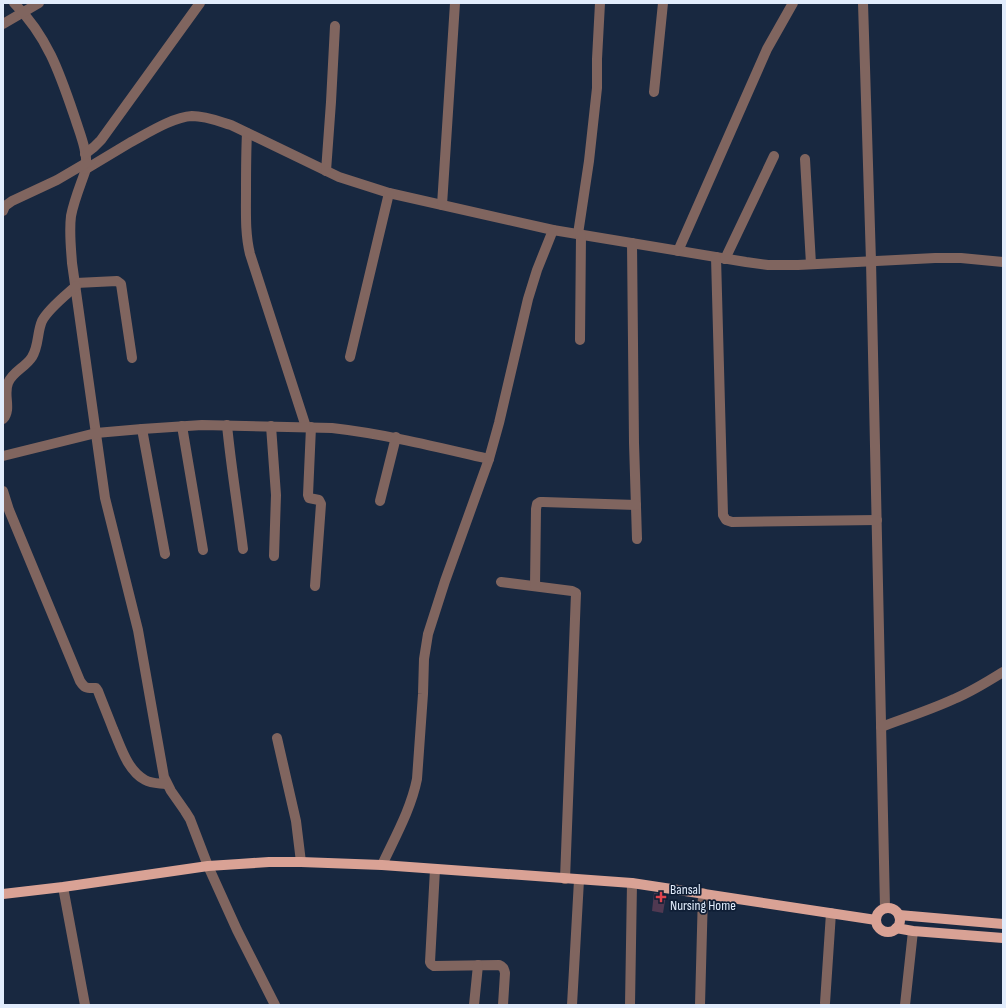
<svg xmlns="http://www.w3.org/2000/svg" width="1006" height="1008" viewBox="0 0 1006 1008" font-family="'Sofia Sans Condensed',sans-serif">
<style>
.building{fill:#503951}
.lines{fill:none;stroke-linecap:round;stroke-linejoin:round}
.minor{stroke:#80655f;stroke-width:10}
.major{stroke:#d9a295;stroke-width:10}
.health-dot{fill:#e0444e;stroke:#0f1e35;stroke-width:1.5}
.labels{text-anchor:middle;stroke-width:3.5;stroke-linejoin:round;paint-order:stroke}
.poi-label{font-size:14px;fill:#e1ecfc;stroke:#0f1e35;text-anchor:start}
</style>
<rect width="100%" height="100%" fill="#182840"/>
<!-- building -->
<polygon class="building" points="654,893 666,895 663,913 652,911"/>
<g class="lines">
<!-- minor -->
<g class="minor">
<path d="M14 3C48 37 60 74 75 118 80 134 88 152 86 169 81 184 74 200 71 216 69 232 71 248 72 263L105 498 138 630 164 777 171 791 185 811 190 819 208 866 237 930 275 1005"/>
<polyline points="863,3 871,261 885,908"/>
<polyline points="3,24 39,3"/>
<polyline points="654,92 663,3"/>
<path d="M247 133C246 153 246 172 246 192 246 213 245 234 250 254L306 427"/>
<polyline points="85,154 94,147 101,140 200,3"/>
<polyline points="805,159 811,264"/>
<path d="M86 169C101 160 116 151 131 142 148 133 173 117 192 116 206 116 218 121 231 125L339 177 389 193 553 230 746 262 768 265H798L935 258H961L1003 262"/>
<polyline points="326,171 331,102 335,26"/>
<polyline points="442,205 455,3"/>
<polyline points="3,211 5,206 12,201 57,180 86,163"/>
<polyline points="578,234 589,161 597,88 597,59 600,3"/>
<polyline points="632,243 634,443 637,539"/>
<polyline points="678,251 767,49 793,3"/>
<polyline points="716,257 723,515 726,520 732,522 877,520"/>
<polyline points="725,259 774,156"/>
<polyline points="76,283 117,281 121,284 132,358"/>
<polyline points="580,340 581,235"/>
<polyline points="350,357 389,193"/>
<path d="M3 419C12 409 3 395 8 383 12 372 26 367 32 357 39 346 37 332 42 321 48 309 66 295 76 286"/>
<path d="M227 425C231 467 238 508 243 549"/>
<polyline points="182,426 203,550"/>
<polyline points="271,426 276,495 274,556"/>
<polyline points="311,427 308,495 309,498 319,500 321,504 315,586"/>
<polyline points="142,429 165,554"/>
<path d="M3 456 96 433 142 429 202 425 332 428C385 434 437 447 489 459"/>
<path d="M3 491 9 510 80 681C85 689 87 688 96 688L98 691C103 704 108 716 113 729 121 747 127 770 145 780 152 784 159 783 166 784"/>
<polyline points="380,501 396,437"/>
<polyline points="501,582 572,591 576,593 565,879"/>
<polyline points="535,586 536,509 537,504 540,502 543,502 636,505"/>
<path d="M881 727C905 718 930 710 954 699 971 692 987 682 1003 672"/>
<polyline points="277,738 296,821 301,862"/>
<path d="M382 865C395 837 411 809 417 779L423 694 424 659 428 634 445 581 489 459 499 423 528 299 537 270 553 230"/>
<path d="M435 869 430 962 431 964 434 966 499 965C504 967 504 969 505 973L503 1005"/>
<polyline points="63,887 85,1005"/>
<polyline points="825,1003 831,913"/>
<polyline points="474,1005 478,965"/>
<polyline points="572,1005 579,880"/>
<polyline points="630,1005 632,883"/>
<polyline points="700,1005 703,893"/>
<polyline points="905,1005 913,931"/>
</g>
<!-- major -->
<g class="major">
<polyline points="3,894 63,887 208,866 239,864 269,862 301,862 382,865 632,883 876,920"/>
<circle cx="888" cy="920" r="12"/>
<polyline points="899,915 1003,924"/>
<polyline points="896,928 913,931 1003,938"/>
</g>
</g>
<!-- markers -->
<path class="health-dot" d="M659 891h4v4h4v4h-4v4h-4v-4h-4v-4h4z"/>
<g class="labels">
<!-- poi labels -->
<g class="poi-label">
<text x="670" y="894">Bansal<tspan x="670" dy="16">Nursing Home</tspan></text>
</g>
</g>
<!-- border -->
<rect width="1006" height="1008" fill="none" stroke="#e1ecfc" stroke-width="8"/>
</svg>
